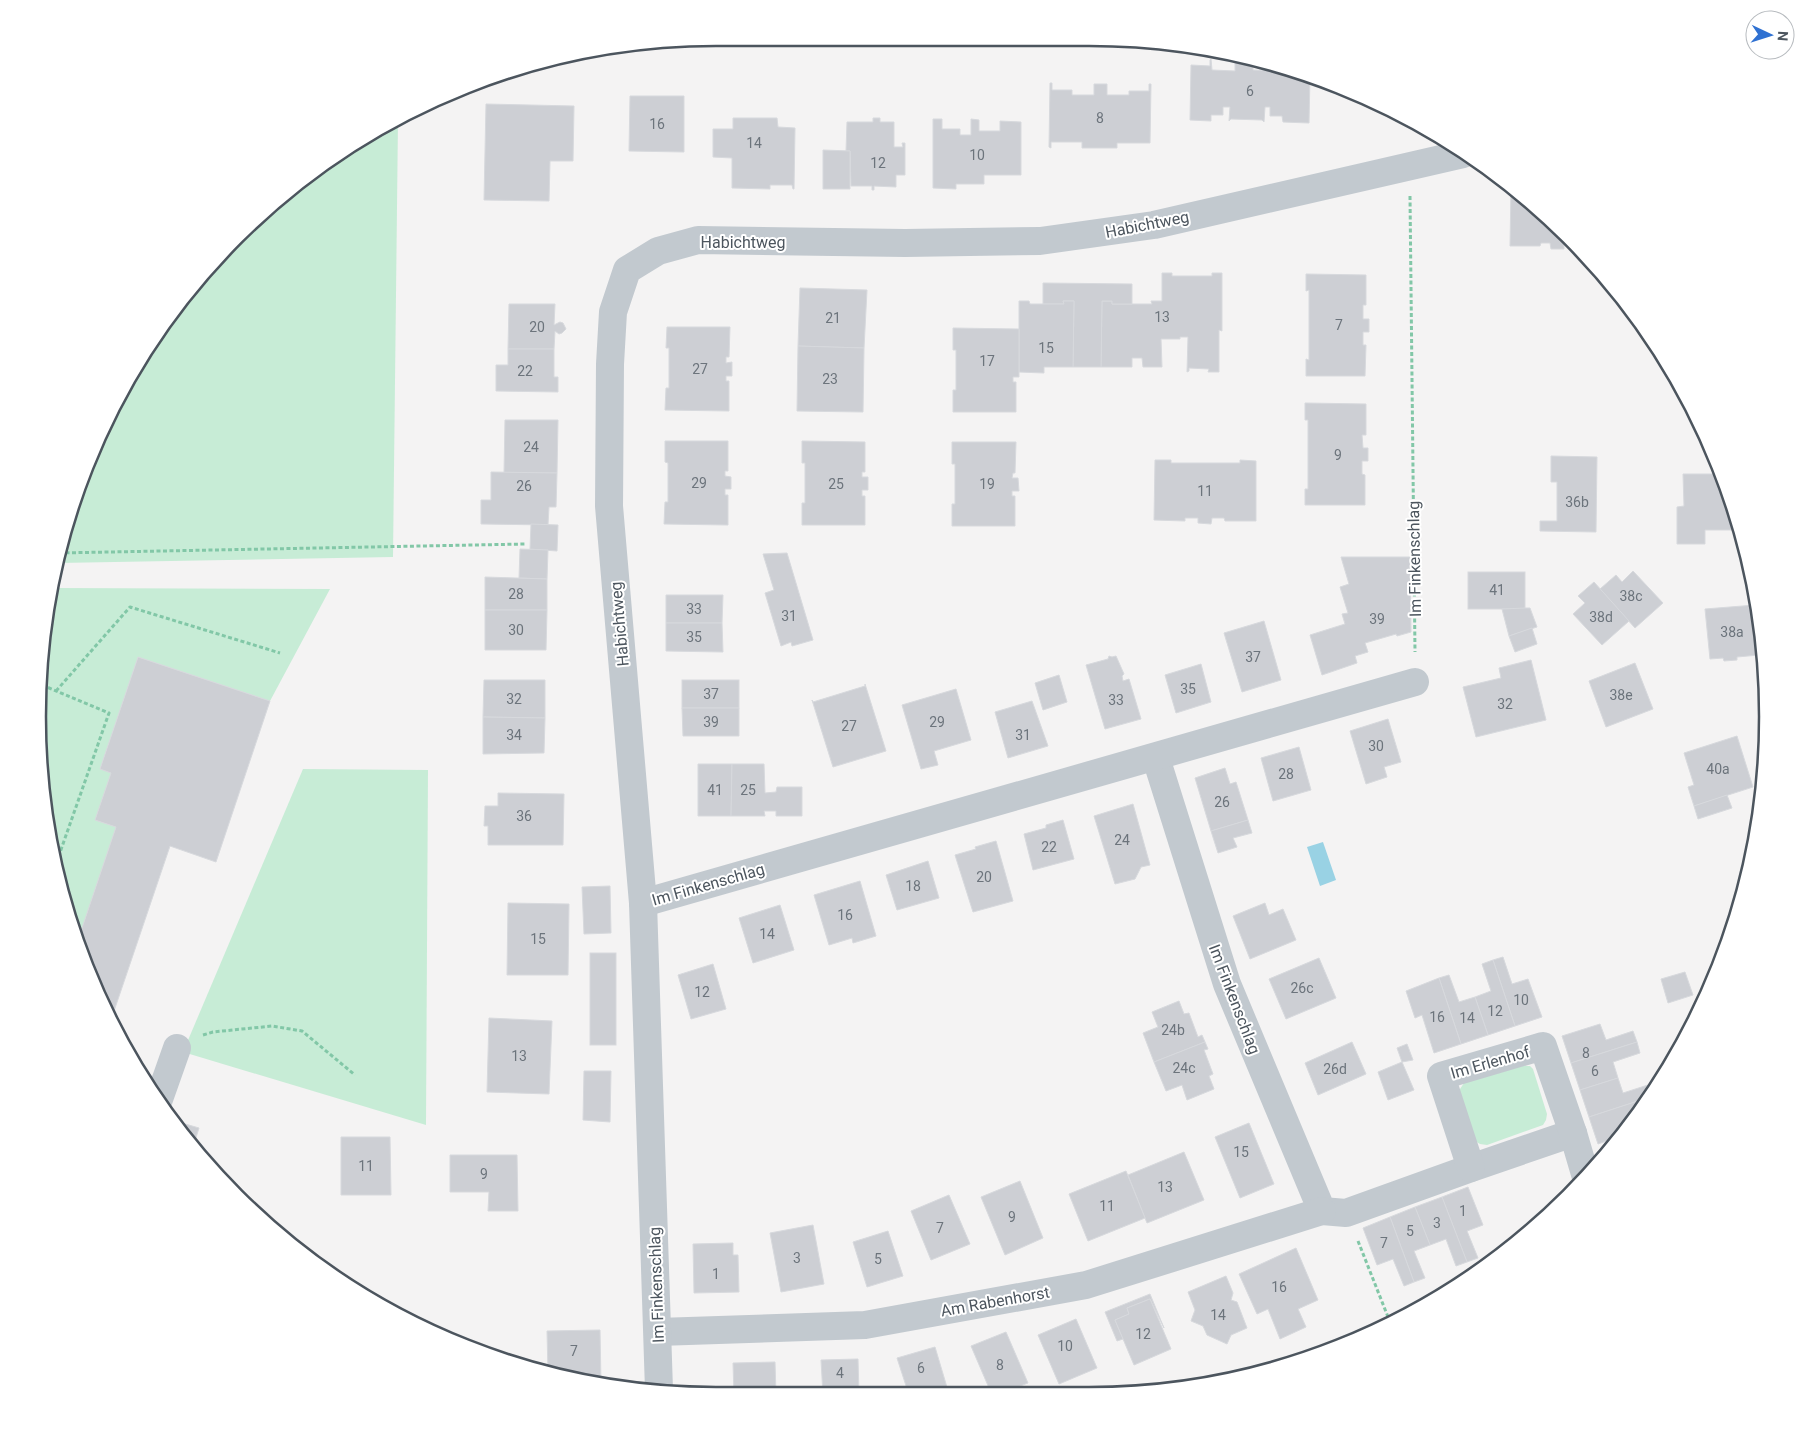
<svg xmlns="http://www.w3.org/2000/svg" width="1805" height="1433" viewBox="0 0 1805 1433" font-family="Roboto,sans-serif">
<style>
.green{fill:#c7ecd6}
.water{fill:#99d2e4}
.building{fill:#cdcfd4;stroke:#d7d9dd}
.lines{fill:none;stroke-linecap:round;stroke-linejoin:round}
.path{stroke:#82c7a7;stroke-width:3;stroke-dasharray:4 2.5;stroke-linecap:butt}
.minor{stroke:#c2c9cf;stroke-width:28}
.labels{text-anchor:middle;stroke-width:4;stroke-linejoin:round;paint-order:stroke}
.number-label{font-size:14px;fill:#6c747c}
.street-label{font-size:16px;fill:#4c555e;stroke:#fff}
.rim{fill:none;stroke:#4c555e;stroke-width:2.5}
</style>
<rect width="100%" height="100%" fill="#f4f3f3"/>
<!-- green -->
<g class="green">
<polygon points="398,120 393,557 58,563 61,540 129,377 237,236 377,128"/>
<polygon points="54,588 330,589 270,701 138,657 100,769 111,773 95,820 116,827 79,937 61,892 38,716"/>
<polygon points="303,769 428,770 426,1125 183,1052"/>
<polygon points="1522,1066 1530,1066 1533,1069 1547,1114 1546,1120 1543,1125 1487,1145 1480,1144 1475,1141 1459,1094 1460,1089 1464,1083"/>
</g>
<!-- water -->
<polygon class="water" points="1323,842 1336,880 1320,886 1307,847"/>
<!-- building -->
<g class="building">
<polygon points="1211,59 1212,70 1235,71 1235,60 1239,60 1253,63 1253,70 1275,71 1275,67 1310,75 1309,123 1283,122 1282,116 1270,116 1270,107 1265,107 1264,122 1262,120 1231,119 1229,121 1230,107 1223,107 1223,115 1211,115 1211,121 1190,120 1191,65 1210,66 1210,60"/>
<polygon points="1050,83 1052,83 1052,90 1072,90 1072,95 1094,95 1094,84 1107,84 1107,95 1129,95 1129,91 1149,91 1149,84 1151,84 1150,143 1117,143 1117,148 1082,148 1082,142 1051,142 1051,148 1049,147"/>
<polygon points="630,96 684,96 684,152 629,151"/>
<polygon points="486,104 574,106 573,161 550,161 549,201 484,200"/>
<polygon points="733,118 777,118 778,127 795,128 794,189 793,189 792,185 770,185 770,189 732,188 732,158 713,157 713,129 733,129"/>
<polygon points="873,118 880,118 880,122 894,122 894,147 903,147 902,143 905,143 905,175 896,175 896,187 874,186 874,190 872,190 872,186 851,186 850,151 846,151 847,122 873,122"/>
<polygon points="933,119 942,119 942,129 960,129 960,135 971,135 971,119 979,120 979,131 1000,131 1000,121 1021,122 1021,175 984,175 984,184 956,184 956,189 933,188"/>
<polygon points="823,150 850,151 850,189 823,189"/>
<polygon points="1511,189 1536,206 1571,243 1564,243 1564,249 1551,249 1550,243 1541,243 1540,246 1510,246"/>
<polygon points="1162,273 1172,273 1172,276 1212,276 1212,273 1222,273 1222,331 1219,330 1219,372 1208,372 1209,369 1189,368 1189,371 1187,372 1188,337 1180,337 1180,339 1161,339 1162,367 1143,367 1142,358 1132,358 1132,367 1101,367 1102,301 1112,301 1112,304 1152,304 1151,301 1162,301"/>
<polygon points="1306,274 1366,275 1366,305 1363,305 1363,319 1369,319 1369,332 1363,332 1363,345 1366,345 1365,376 1306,376 1306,359 1309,360 1309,290 1306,291"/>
<polygon points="1043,283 1132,284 1132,304 1112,304 1112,301 1102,301 1101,367 1073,367 1074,301 1063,301 1064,304 1043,304"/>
<polygon points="800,288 867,290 864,348 798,346"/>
<polygon points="1019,301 1029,301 1030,304 1064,304 1063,301 1074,301 1073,367 1044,367 1044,373 1019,372"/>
<polygon points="509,304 555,304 554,325 560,322 563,323 566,329 562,333 559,334 555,331 554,349 508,349"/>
<polygon points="667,327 730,327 729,357 726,357 726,363 732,362 732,376 726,376 726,381 729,381 729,411 665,410 666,388 669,388 669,348 666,348"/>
<polygon points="953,328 1019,329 1019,377 1013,377 1013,382 1016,382 1016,412 953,412 953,390 956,390 956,350 953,350"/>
<polygon points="798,346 864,348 863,412 797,411"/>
<polygon points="508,349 554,349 554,377 558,377 558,392 496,391 496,365 508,365"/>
<polygon points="1305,403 1366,404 1366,435 1362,435 1363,448 1368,448 1368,461 1362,461 1362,474 1365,475 1365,505 1305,505 1305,489 1308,489 1308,420 1305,420"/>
<polygon points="505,420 558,420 557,473 504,473"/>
<polygon points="665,441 728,441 728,471 725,471 725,476 731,477 731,489 725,489 725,495 728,495 728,525 664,524 665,502 668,502 668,463 665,462"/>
<polygon points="802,441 865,442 865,472 862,472 862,477 868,477 868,490 862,490 862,496 865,496 865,525 802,525 802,503 805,503 805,463 802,463"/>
<polygon points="952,442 1016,442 1015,473 1013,473 1012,478 1018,478 1019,491 1012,491 1012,496 1015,496 1015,526 952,526 952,504 955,504 955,464 952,464"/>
<polygon points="1551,456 1597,457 1596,532 1540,531 1540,521 1557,521 1557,482 1551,482"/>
<polygon points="1155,460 1171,460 1171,463 1240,463 1240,460 1256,461 1256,521 1225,521 1224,518 1212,518 1211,524 1198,523 1198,518 1185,518 1185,521 1154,520"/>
<polygon points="491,472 557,473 556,507 549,507 548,525 481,524 481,500 491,500"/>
<polygon points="1683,474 1720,474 1732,499 1739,530 1705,530 1705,544 1677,544 1677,507 1684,506"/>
<polygon points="531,524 558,525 557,551 530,549"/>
<polygon points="520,549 548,550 547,579 519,578"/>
<polygon points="787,553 813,640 792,646 791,642 781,646 765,593 774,590 763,554"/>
<polygon points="1341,557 1410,557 1411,632 1397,636 1396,634 1365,643 1368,652 1355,656 1357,663 1322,675 1310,635 1345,624 1342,614 1348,613 1340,587 1349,584"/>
<polygon points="1633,571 1663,603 1635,628 1600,589 1616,575 1622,582"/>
<rect x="1468" y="572" width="57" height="37"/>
<polygon points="485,577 547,579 547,610 485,610"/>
<polygon points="1594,582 1629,621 1602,645 1573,614 1585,603 1578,596"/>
<polygon points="666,595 723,595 722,623 666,623"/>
<polygon points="1755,605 1759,655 1737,657 1737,660 1724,661 1723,658 1710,659 1705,609"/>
<polygon points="1525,608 1530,608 1537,627 1509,636 1502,609"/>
<polygon points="485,610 547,610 546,650 485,650"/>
<polygon points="1264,621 1281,680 1242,692 1224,633"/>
<polygon points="666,623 722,623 723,652 666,651"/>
<polygon points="1532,628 1537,644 1515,652 1509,636"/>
<polygon points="1109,656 1112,657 1116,656 1124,674 1122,676 1123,681 1129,679 1141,719 1105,729 1086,665 1108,659"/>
<polygon points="138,657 270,701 216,862 170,846 112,1017 79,937 116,827 95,820 111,773 100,769"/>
<polygon points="1531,660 1546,720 1476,737 1463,687 1501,678 1499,668"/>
<polygon points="1635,663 1653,709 1606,727 1589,681"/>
<polygon points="1201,664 1211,702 1176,713 1165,675"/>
<polygon points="1059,675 1067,702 1043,710 1035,683"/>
<polygon points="484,680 545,680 545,718 483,717"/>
<rect x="682" y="680" width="57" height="28"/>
<polygon points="865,684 886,751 833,767 812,700 813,702 865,686"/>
<polygon points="956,689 971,740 934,751 938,765 921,769 902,705"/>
<polygon points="1032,701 1048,746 1008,758 995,712"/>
<polygon points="682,708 739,708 739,736 683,736"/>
<polygon points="483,717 545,718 544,753 483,754"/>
<polygon points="1388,719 1401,762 1384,767 1387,777 1366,784 1350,731"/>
<polygon points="1737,736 1753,787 1694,806 1688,787 1694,785 1684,753"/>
<polygon points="1299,747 1311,790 1273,801 1261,758"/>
<polygon points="698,764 732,764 731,816 698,816"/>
<polygon points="732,764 764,764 765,793 776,792 777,787 802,787 802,816 776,816 776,811 764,811 765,816 731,816"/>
<polygon points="1225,768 1230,784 1236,782 1248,820 1211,831 1195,778"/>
<polygon points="498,793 564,794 563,845 488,845 488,826 484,826 485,806 498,806"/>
<polygon points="1727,795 1732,808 1698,819 1694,806"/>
<polygon points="1133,804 1150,865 1141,867 1135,879 1115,884 1094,816"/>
<polygon points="1063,820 1074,859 1033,870 1024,834 1046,828 1046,825"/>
<polygon points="1248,820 1252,833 1233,838 1237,847 1218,853 1211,831"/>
<polygon points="996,841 1013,901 973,912 955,855 976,849 975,847"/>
<polygon points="928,861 939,898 897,910 886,875"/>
<polygon points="860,881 876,936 853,943 852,938 829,945 814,895"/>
<polygon points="610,886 611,933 584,934 582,887"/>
<polygon points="508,903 569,904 568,975 507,975"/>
<polygon points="1265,903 1269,915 1283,909 1296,940 1250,959 1233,916"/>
<polygon points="780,905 794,950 753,963 739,918"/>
<rect x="590" y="953" width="26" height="92"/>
<polygon points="1503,957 1512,984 1528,979 1542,1017 1515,1026 1493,960"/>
<polygon points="1319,958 1336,998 1286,1019 1269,979"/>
<polygon points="1493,960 1515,1026 1488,1035 1475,997 1491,991 1482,964"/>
<polygon points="713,964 726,1009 691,1019 678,975"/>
<polygon points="1685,972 1693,995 1668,1003 1661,979"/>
<polygon points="1449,975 1459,1002 1475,997 1488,1035 1461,1044 1439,978"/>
<polygon points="1439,978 1461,1044 1434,1053 1422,1015 1415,1018 1406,991"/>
<polygon points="1179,1001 1184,1014 1189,1013 1198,1037 1202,1035 1205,1042 1154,1062 1143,1033 1158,1027 1152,1012"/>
<polygon points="489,1018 552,1021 549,1094 487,1092"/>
<polygon points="1600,1024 1606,1040 1633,1031 1637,1042 1571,1063 1562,1036"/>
<polygon points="1205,1042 1208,1049 1204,1050 1213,1074 1209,1076 1214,1089 1187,1100 1182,1085 1166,1091 1154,1062"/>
<polygon points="1352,1042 1366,1074 1318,1095 1305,1063"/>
<polygon points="1637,1042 1640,1053 1613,1062 1618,1078 1580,1090 1571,1063"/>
<polygon points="1407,1044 1413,1060 1402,1062 1397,1048"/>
<polygon points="1402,1062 1414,1090 1388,1100 1378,1072"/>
<polygon points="584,1071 611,1071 610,1122 583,1120"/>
<polygon points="1618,1078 1623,1093 1651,1084 1652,1090 1647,1098 1589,1117 1580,1090"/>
<polygon points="1647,1098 1638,1113 1631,1115 1633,1121 1621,1136 1598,1144 1589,1117"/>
<polygon points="175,1121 199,1128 193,1147"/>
<polygon points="1249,1123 1274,1184 1240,1198 1215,1137"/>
<polygon points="341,1137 390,1137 391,1195 341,1195"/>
<polygon points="1184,1152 1204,1200 1147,1223 1128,1175"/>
<polygon points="450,1155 517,1155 518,1211 488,1211 489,1192 450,1192"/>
<polygon points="1126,1171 1145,1218 1088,1241 1069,1194"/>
<polygon points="1020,1181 1043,1238 1005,1255 981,1197"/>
<polygon points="1468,1187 1483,1225 1467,1231 1478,1258 1467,1262 1442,1197"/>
<polygon points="949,1195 970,1244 931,1260 911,1211"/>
<polygon points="1442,1197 1467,1262 1456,1266 1446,1239 1430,1245 1415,1207"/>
<polygon points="1415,1207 1430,1245 1414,1251 1425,1278 1414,1282 1390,1217"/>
<polygon points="1390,1217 1414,1282 1404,1286 1393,1259 1377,1265 1363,1228"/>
<polygon points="813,1225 824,1284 781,1292 770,1233"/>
<polygon points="888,1231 903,1276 867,1287 853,1242"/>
<polygon points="733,1243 733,1255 738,1255 739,1292 694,1293 693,1244"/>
<polygon points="1296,1248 1318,1300 1298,1309 1306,1327 1280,1339 1268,1309 1257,1314 1239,1274"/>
<polygon points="1226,1276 1233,1293 1231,1300 1237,1302 1247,1328 1231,1335 1227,1344 1207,1335 1203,1326 1191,1321 1195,1310 1188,1292"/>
<polygon points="1150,1294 1164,1328 1150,1299 1127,1308 1129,1314 1115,1320 1123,1339 1117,1341 1105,1312"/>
<polygon points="1150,1299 1171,1349 1134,1365 1115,1320 1129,1314 1127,1308"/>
<polygon points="1076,1319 1097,1368 1059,1384 1038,1335"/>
<polygon points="600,1330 601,1384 584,1383 548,1372 547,1331"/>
<polygon points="1006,1332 1028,1383 1000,1394 992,1395 971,1346"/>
<polygon points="935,1347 949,1394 909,1395 897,1358"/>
<polygon points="858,1359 859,1395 823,1395 821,1360"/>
<polygon points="775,1362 776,1395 734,1395 733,1363"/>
</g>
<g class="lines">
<!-- path -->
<g class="path">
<polyline points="1410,196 1415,652"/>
<polyline points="59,553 526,544"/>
<polyline points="42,685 109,713 57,861"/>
<polyline points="56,691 130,607 280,653"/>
<polyline points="203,1035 213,1032 272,1026 302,1031 355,1075"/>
<polyline points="1358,1241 1390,1322"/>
</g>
<!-- minor -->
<g class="minor">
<polyline points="1156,758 1227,984 1322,1211 1346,1213 1471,1168 1573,1133 1585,1174"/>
<polyline points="643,903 1415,682"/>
<polyline points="159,1099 177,1048"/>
<polyline points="1471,1168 1441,1076 1543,1046 1573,1133"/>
<polyline points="658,1332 865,1325 1086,1285 1322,1211"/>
<polyline points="659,1390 643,903 609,506 610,364 613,312 627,270 658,251 698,240 905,243 1040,241 1154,225 1463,154"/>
</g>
</g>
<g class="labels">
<!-- number labels -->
<g class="number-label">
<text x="1250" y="96">6</text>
<text x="1100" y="123">8</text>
<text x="657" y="129">16</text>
<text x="754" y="148">14</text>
<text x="977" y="160">10</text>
<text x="878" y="168">12</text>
<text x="1162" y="322">13</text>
<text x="833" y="323">21</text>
<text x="1339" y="330">7</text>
<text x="537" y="332">20</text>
<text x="1046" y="353">15</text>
<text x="987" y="366">17</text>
<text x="700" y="374">27</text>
<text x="525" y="376">22</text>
<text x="830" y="384">23</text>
<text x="531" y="452">24</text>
<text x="1338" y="460">9</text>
<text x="699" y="488">29</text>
<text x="836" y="489">25</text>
<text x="987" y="489">19</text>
<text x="524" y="491">26</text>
<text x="1205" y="496">11</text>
<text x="1577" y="507">36b</text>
<text x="1497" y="595">41</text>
<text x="516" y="599">28</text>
<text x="1631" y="601">38c</text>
<text x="694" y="614">33</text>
<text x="789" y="621">31</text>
<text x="1601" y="622">38d</text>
<text x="1377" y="624">39</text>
<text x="516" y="635">30</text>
<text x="1732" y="637">38a</text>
<text x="694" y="642">35</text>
<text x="1253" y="662">37</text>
<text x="1188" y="694">35</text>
<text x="711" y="699">37</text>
<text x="1621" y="700">38e</text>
<text x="514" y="704">32</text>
<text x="1116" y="705">33</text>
<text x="1505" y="709">32</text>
<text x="711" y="727">39</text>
<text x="937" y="727">29</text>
<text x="849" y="731">27</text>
<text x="514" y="740">34</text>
<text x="1023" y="740">31</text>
<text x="1376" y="751">30</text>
<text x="1718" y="774">40a</text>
<text x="1286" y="779">28</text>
<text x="715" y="795">41</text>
<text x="748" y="795">25</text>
<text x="1222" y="807">26</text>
<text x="524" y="821">36</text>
<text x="1122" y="845">24</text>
<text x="1049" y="852">22</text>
<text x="984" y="882">20</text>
<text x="913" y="891">18</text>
<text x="845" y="920">16</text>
<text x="767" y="939">14</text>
<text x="538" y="944">15</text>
<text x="1302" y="993">26c</text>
<text x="702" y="997">12</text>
<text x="1521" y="1005">10</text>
<text x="1495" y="1016">12</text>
<text x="1437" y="1022">16</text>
<text x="1467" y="1023">14</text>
<text x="1173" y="1035">24b</text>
<text x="1586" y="1058">8</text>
<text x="519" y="1061">13</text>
<text x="1184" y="1073">24c</text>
<text x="1335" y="1074">26d</text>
<text x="1595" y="1076">6</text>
<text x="1241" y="1157">15</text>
<text x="366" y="1171">11</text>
<text x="484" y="1179">9</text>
<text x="1165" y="1192">13</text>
<text x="1107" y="1211">11</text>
<text x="1463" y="1216">1</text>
<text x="1012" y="1222">9</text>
<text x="1437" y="1228">3</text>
<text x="940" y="1233">7</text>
<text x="1410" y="1236">5</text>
<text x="1384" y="1248">7</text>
<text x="797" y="1263">3</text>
<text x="878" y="1264">5</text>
<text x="716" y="1279">1</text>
<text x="1279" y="1292">16</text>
<text x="1218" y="1320">14</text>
<text x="1143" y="1339">12</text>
<text x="1065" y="1351">10</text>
<text x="574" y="1356">7</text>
<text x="1000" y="1370">8</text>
<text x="921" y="1373">6</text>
<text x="840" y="1378">4</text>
</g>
<!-- street labels -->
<g class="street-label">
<text transform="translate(1147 224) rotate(-11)" y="6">Habichtweg</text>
<text x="743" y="248">Habichtweg</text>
<text transform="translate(1414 559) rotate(-91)" y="6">Im Finkenschlag</text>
<text transform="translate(619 624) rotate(-95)" y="6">Habichtweg</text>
<text transform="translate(708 884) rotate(-16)" y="6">Im Finkenschlag</text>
<text transform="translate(1235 999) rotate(69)" y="6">Im Finkenschlag</text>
<text transform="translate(1490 1062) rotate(-16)" y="6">Im Erlenhof</text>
<text transform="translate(656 1285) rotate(-92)" y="6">Im Finkenschlag</text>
<text transform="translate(995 1301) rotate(-10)" y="6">Am Rabenhorst</text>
</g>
</g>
<!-- crop -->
<path d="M0 0H1805V1433H0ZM716 46H1089A670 670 0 0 1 1759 716V717A670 670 0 0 1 1089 1387H716A670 670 0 0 1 46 717V716A670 670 0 0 1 716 46Z" fill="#fff" fill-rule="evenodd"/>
<path class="rim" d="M716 46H1089A670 670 0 0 1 1759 716V717A670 670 0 0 1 1089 1387H716A670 670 0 0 1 46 717V716A670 670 0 0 1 716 46Z"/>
<!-- north arrow -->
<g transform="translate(1770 35) rotate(94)"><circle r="24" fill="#ffffff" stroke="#b7bbbf"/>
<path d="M0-4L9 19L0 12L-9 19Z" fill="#2f71d2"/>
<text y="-8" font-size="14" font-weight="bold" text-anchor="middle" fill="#4c555e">N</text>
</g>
</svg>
